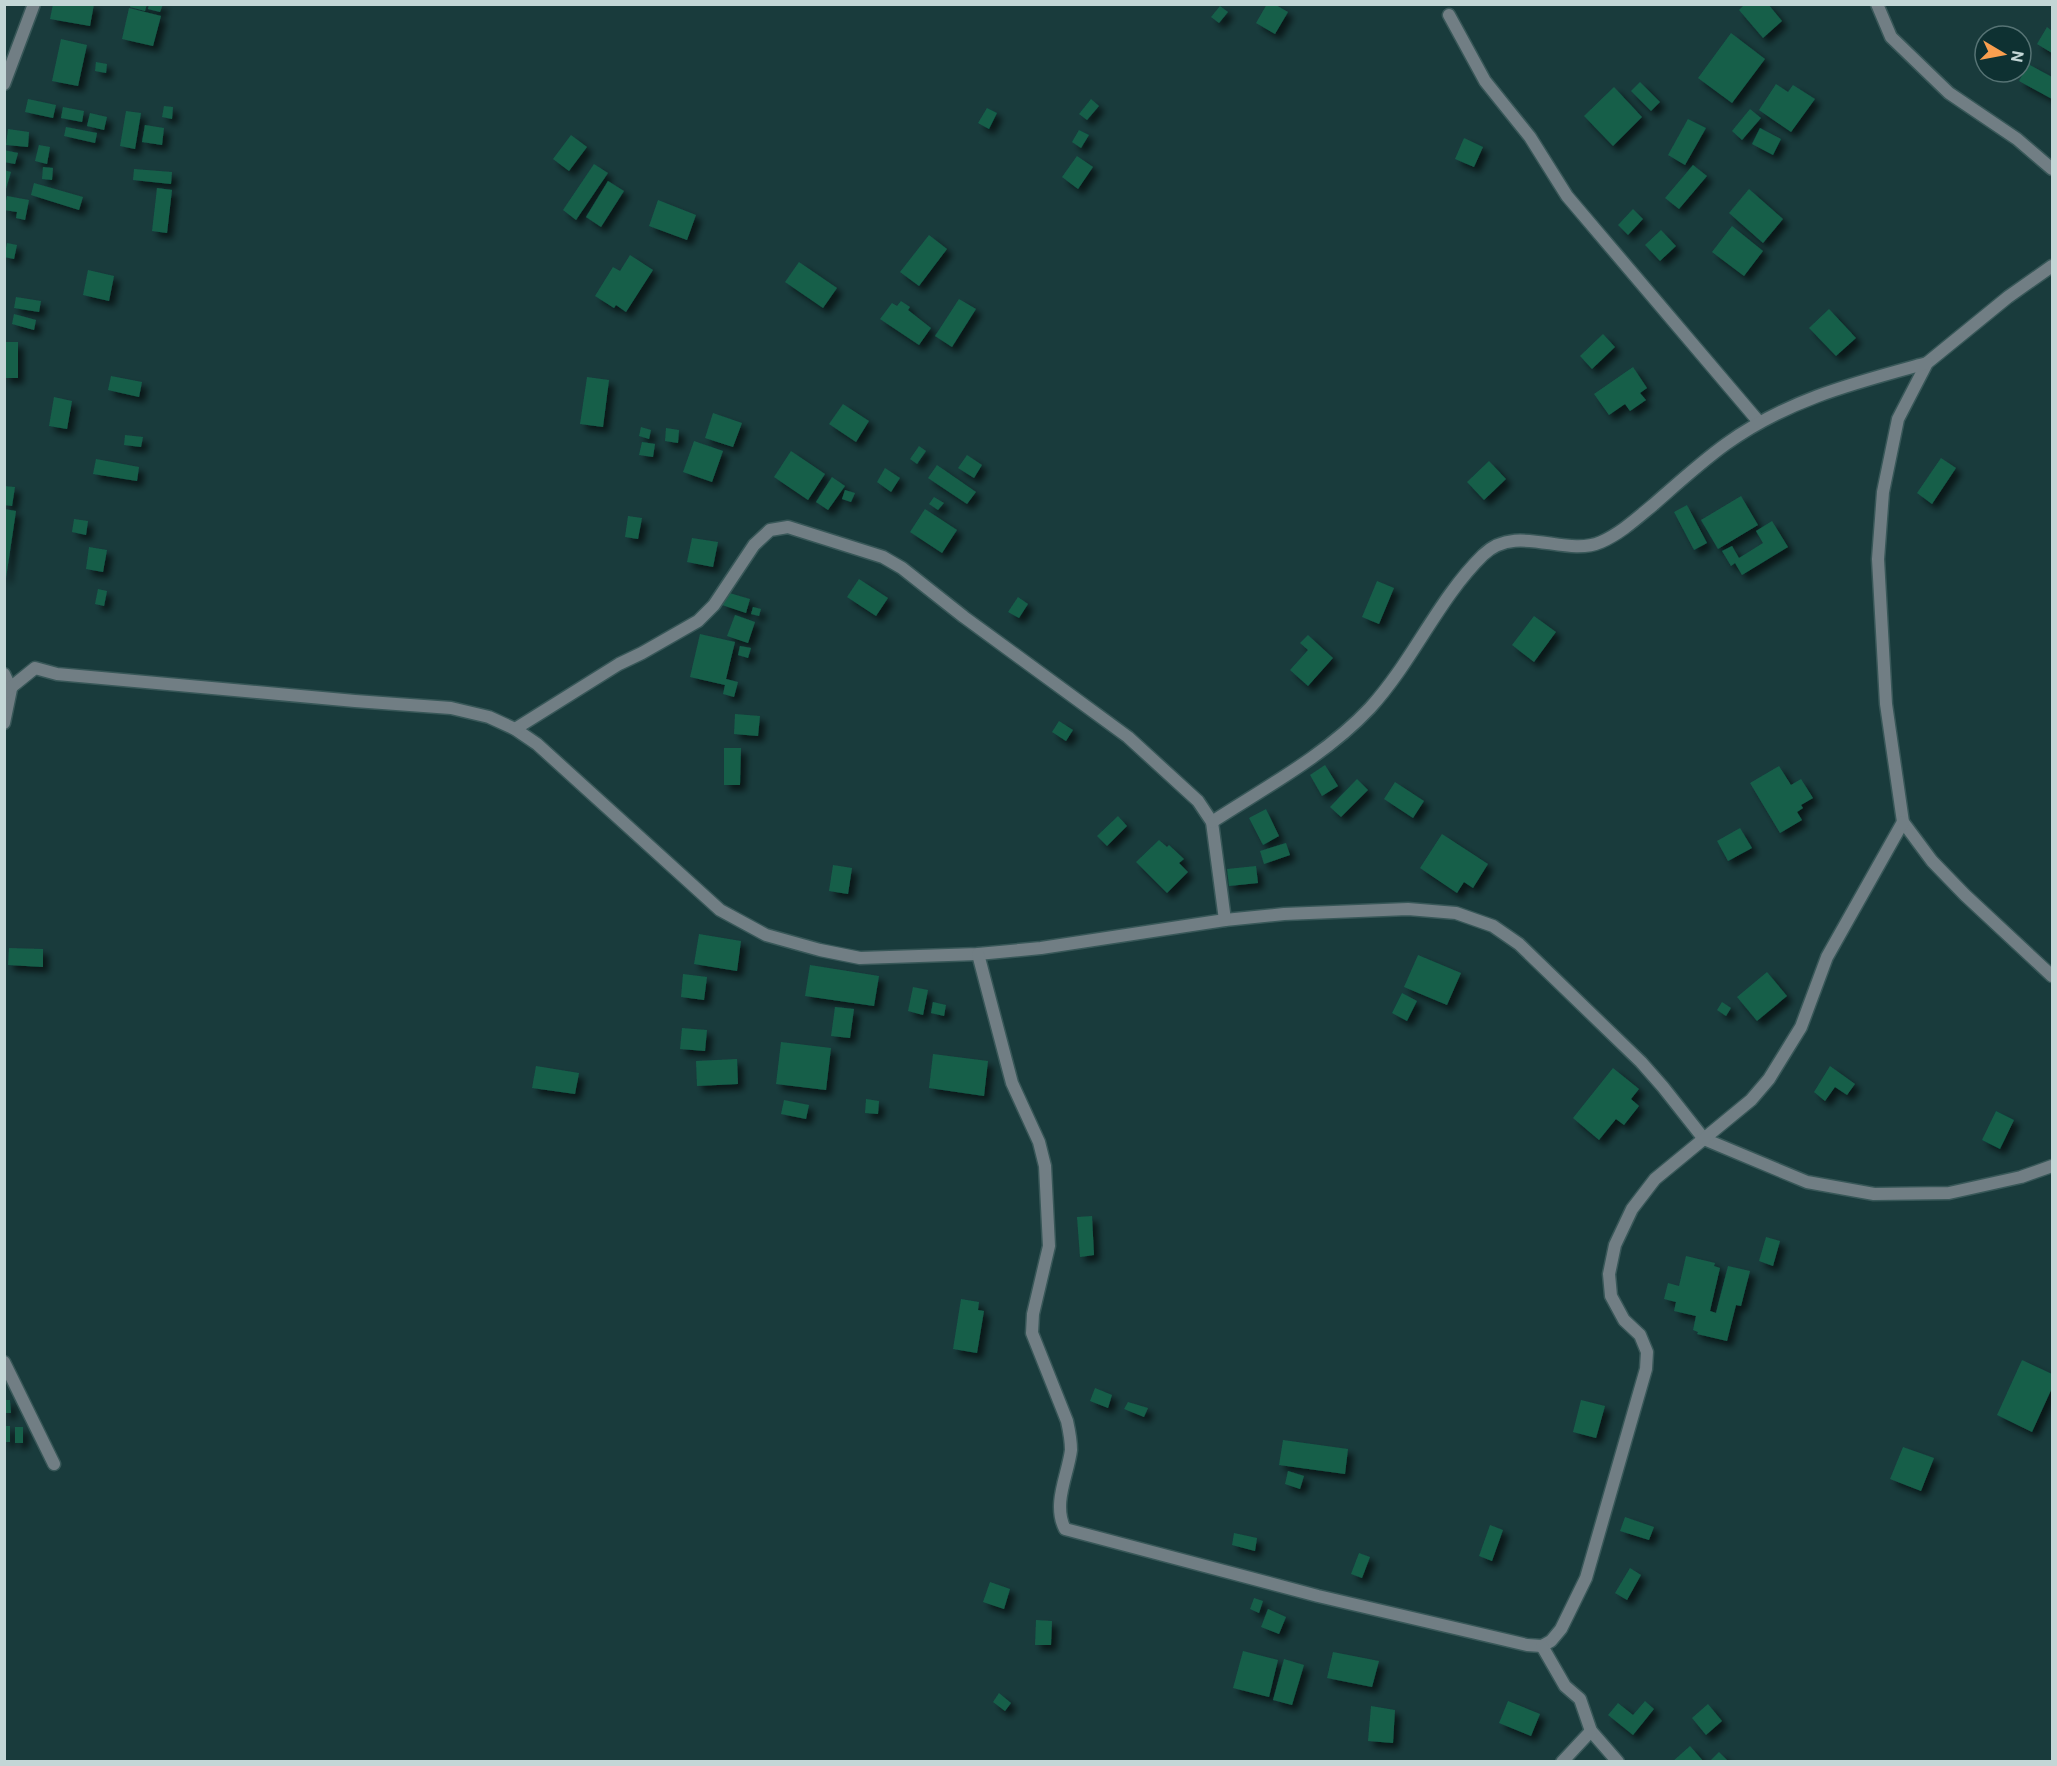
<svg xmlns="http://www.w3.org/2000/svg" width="2057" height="1766" viewBox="0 0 2057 1766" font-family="Roboto,sans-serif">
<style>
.building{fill:#165e4a;filter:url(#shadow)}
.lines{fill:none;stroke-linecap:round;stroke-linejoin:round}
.minor-casing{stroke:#385758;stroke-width:15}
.minor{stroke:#717e84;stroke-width:12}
</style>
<defs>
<filter id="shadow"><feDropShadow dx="5.5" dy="5.5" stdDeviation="3" flood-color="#0009"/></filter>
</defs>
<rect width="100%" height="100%" fill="#193b3c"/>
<!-- building -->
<g class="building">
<polygon points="53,4 94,4 90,26 50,19"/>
<polygon points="131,4 147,4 145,11 130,7"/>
<polygon points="149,4 163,4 160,12 148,9"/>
<polygon points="1267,4 1274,4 1288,12 1275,34 1256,23"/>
<polygon points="1745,4 1768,4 1782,21 1763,38 1739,10"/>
<polygon points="1220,6 1228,12 1219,23 1211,17"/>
<polygon points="129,8 161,16 153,46 122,39"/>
<polygon points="2047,27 2052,31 2052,53 2037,44"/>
<polygon points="1731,33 1765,59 1732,103 1698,78"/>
<polygon points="61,39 87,45 78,86 52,81"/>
<polygon points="96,62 107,64 106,73 95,71"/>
<polygon points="2028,64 2052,77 2052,99 2019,81"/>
<polygon points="1640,82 1660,102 1651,111 1631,91"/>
<polygon points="1776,84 1788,92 1793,85 1815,99 1791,132 1759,110"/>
<polygon points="1614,87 1642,117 1613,146 1584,116"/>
<polygon points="28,99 56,105 53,118 25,112"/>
<polygon points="1091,99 1099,106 1087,120 1079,114"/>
<polygon points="164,106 173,107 172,119 162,117"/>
<polygon points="63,107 84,111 82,122 61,118"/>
<polygon points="987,108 997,113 989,129 978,123"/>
<polygon points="1750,109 1761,118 1742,140 1732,131"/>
<polygon points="126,111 141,113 135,149 120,146"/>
<polygon points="90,113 107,117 104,130 87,126"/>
<polygon points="1688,119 1706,128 1685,165 1668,155"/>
<polygon points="145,125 164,128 162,145 142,142"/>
<polygon points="66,127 97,133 95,143 64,136"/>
<polygon points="1760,128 1781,139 1773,155 1752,144"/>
<polygon points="8,129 29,132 28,147 6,145"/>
<polygon points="1079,130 1089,135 1081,148 1072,142"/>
<polygon points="571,135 587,147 569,171 553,159"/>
<polygon points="1464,138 1483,147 1474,167 1455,159"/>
<polygon points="39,145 50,147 47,164 35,161"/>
<polygon points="4,150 18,153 15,164 4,162"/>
<polygon points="1077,156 1093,167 1078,189 1062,177"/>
<polygon points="594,164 608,173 576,220 563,210"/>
<polygon points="1693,165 1707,176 1679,209 1665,198"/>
<polygon points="43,167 53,168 52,180 42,179"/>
<polygon points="134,169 172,172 171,184 133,180"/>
<polygon points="4,170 11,172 5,192 4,192"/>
<polygon points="608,181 624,191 601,227 586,217"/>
<polygon points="34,183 83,197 79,210 31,195"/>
<polygon points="157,188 172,190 167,233 152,231"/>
<polygon points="1749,189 1783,219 1763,243 1729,213"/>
<polygon points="7,196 29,200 25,220 16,218 17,212 4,210"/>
<polygon points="658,200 696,215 687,240 649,226"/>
<polygon points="1633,209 1643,219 1628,235 1618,225"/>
<polygon points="1732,226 1763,251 1744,276 1712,252"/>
<polygon points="1661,230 1676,246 1660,261 1645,245"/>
<polygon points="929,235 947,249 919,286 900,272"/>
<polygon points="7,243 17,245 14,259 4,257"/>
<polygon points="630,255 653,270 626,312 616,305 614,308 595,296 613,267 620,271"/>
<polygon points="799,262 837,288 823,308 785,282"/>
<polygon points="88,270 114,276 109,301 83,295"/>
<polygon points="16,297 41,301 39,312 14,308"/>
<polygon points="959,299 976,309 952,347 935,336"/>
<polygon points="901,301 910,307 908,310 931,328 919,345 880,319 892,303 897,306"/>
<polygon points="1829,309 1856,338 1836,356 1809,328"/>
<polygon points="14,314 36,320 34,330 12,324"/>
<polygon points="1603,334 1615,347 1592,369 1580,356"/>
<rect x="4" y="342" width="14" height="36"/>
<polygon points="1633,367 1647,388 1640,393 1646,400 1630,411 1625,404 1609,415 1594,394"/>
<polygon points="111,376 142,382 139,397 108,390"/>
<polygon points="587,377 609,380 603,427 580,424"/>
<polygon points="54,397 72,401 67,429 49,426"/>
<polygon points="843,404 869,421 856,442 829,424"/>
<polygon points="713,413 742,423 733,447 705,438"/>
<polygon points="641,427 651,430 649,439 639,436"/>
<polygon points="666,428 679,430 678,443 665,441"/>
<polygon points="125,435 143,437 141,447 124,445"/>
<polygon points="694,441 723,451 712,482 683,472"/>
<polygon points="642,442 655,444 653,457 639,455"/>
<polygon points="919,446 926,451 917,464 910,459"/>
<polygon points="791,451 825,474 808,500 774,477"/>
<polygon points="967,455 982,465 974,478 958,468"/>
<polygon points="1941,458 1956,468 1932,504 1917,493"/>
<polygon points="96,459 139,467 137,481 93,474"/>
<polygon points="1489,461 1506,479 1484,500 1467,482"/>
<polygon points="937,465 976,492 967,504 928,478"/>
<polygon points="885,468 900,478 891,492 877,482"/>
<polygon points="832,477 845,486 828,510 816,502"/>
<polygon points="4,486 15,487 12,506 4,505"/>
<polygon points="845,490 855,493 851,502 842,499"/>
<polygon points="1741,496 1758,525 1718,549 1701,520"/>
<polygon points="934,497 944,503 938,510 929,504"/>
<polygon points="1687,505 1707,543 1694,550 1674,512"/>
<polygon points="4,509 16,511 6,578 4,578"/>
<polygon points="925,509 957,530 942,553 910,532"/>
<polygon points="628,516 642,518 638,539 625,537"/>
<polygon points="74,519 88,521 86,535 72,532"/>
<polygon points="1772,521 1788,547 1742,575 1735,563 1731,566 1722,551 1732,546 1739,558 1763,543 1756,531"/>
<polygon points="692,538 718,542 713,567 687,562"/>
<polygon points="89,547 107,550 103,572 86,569"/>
<polygon points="859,579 888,598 876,616 847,597"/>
<polygon points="1377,581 1394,588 1379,624 1362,617"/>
<polygon points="98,589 107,591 104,606 95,604"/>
<polygon points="726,592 750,599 746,613 722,605"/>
<polygon points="1018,597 1028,604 1019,618 1008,612"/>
<polygon points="753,607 761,609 759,616 751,614"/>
<polygon points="735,615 755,622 748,643 727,636"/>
<polygon points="1534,616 1556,632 1534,662 1512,645"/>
<polygon points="700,634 735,642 726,679 738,682 734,697 723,694 725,685 690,677"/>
<polygon points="1308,635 1333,658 1308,686 1290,670 1308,650 1300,643"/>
<polygon points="740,646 751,648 748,658 738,655"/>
<polygon points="735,714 760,716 758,736 734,734"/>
<polygon points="1059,721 1073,730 1066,741 1052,732"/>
<polygon points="724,748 741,748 740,785 724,785"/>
<polygon points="1325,765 1338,786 1322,796 1310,775"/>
<polygon points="1779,766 1791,785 1801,779 1813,798 1801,805 1803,808 1797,812 1802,820 1780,833 1750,783"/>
<polygon points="1357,779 1368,790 1341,817 1330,807"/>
<polygon points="1395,782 1424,801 1413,818 1384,799"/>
<polygon points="1266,809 1279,836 1263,845 1249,818"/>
<polygon points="1118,816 1127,826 1107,846 1097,836"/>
<polygon points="1740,828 1752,848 1728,861 1717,841"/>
<polygon points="1442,834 1488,864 1473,888 1464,882 1457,893 1420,868"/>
<polygon points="1159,840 1167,847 1169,845 1184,859 1179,863 1188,872 1167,893 1136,862"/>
<polygon points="1286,843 1290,855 1264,864 1260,851"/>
<polygon points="833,865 852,868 848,894 829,891"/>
<polygon points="1256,866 1258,883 1229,886 1227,869"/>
<polygon points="699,934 741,941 737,971 694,964"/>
<polygon points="9,948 43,949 43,967 8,965"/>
<polygon points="1418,955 1461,973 1447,1005 1404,987"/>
<polygon points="810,965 879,976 874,1006 805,996"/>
<polygon points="1767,972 1787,996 1757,1021 1737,997"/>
<polygon points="683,974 707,977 704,1000 681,997"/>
<polygon points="913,987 928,990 923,1015 908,1011"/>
<polygon points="1402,993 1417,1001 1407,1021 1392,1013"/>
<polygon points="933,1002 946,1005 944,1016 931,1013"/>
<polygon points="1722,1002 1731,1008 1726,1016 1717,1010"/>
<polygon points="835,1007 854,1009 850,1038 831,1036"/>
<polygon points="682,1028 707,1030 705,1051 680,1049"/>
<polygon points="781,1042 831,1048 826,1090 776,1084"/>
<polygon points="933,1054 988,1061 984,1096 929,1088"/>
<polygon points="737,1059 738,1084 697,1086 696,1061"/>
<polygon points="536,1066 579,1073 575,1094 532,1088"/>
<polygon points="1830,1066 1855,1084 1847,1095 1835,1087 1825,1101 1814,1092"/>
<polygon points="1613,1068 1639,1089 1631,1099 1639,1106 1624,1125 1616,1119 1599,1140 1573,1118"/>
<polygon points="866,1099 879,1101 878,1114 865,1113"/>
<polygon points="784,1100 809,1105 806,1119 781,1114"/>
<polygon points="1996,1111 2014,1120 2000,1149 1982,1140"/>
<polygon points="1092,1216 1094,1255 1080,1257 1077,1217"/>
<polygon points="1766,1237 1780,1241 1773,1266 1759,1261"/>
<polygon points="1686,1256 1715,1263 1714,1266 1720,1268 1710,1311 1716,1313 1728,1266 1750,1271 1741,1306 1736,1305 1727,1341 1697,1334 1698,1332 1693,1330 1696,1316 1674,1311 1676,1302 1664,1299 1668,1283 1679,1286"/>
<polygon points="961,1299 979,1302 978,1310 984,1311 977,1353 953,1349"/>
<polygon points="2022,1360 2052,1374 2052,1388 2032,1432 1997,1415"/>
<polygon points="1095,1388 1112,1395 1108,1408 1090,1401"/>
<polygon points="4,1400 10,1400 11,1413 4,1413"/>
<polygon points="1581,1400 1605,1406 1596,1438 1573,1432"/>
<polygon points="1128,1402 1148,1408 1144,1417 1124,1409"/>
<rect x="4" y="1426" width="6" height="16"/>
<rect x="15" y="1427" width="8" height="16"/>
<polygon points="1283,1440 1348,1449 1345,1474 1279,1465"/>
<polygon points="1903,1447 1934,1458 1921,1491 1890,1479"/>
<polygon points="1288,1471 1304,1476 1300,1489 1285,1484"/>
<polygon points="1625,1517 1654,1527 1649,1540 1620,1531"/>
<polygon points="1490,1525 1503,1530 1492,1561 1479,1556"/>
<polygon points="1234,1533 1257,1538 1255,1551 1232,1545"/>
<polygon points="1359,1553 1370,1557 1362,1578 1351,1574"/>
<polygon points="1630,1568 1641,1575 1627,1600 1615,1593"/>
<polygon points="990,1582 1010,1589 1004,1609 983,1602"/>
<polygon points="1254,1598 1263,1601 1259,1613 1250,1609"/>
<polygon points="1268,1609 1286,1617 1279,1634 1261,1627"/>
<polygon points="1036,1620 1052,1621 1051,1645 1035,1645"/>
<polygon points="1243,1651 1278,1660 1269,1697 1233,1688"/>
<polygon points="1333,1652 1379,1661 1372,1687 1327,1678"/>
<polygon points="1284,1659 1304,1665 1292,1705 1273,1700"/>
<polygon points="999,1693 1011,1703 1005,1711 993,1702"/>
<polygon points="1508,1701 1540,1714 1531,1736 1499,1723"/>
<polygon points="1645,1701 1654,1709 1633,1735 1608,1715 1618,1703 1633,1715"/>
<polygon points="1708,1704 1722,1721 1706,1735 1692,1718"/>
<polygon points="1371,1706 1395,1710 1393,1743 1368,1741"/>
<polygon points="1690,1746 1704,1762 1672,1762"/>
<polygon points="1719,1752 1729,1762 1709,1762"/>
</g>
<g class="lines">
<!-- minor casing -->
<g class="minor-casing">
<g id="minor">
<polyline points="1877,4 1891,37 1949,93 2017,139 2052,169"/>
<polyline points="1449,15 1485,81 1530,137 1567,196 1759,422"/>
<polyline points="4,84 34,4"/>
<polyline points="2052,266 2008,297 1927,363 1898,419 1883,492 1878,559 1886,704 1903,822 1932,861 1965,895 2052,976"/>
<polyline points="4,674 11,689 4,723"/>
<polyline points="4,693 35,668 57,674 355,701 451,708 489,717 515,729 537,744 720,910 766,935 820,950 860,958 978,954 1041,948 1225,920 1284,914 1408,909 1456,913 1493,926 1519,944 1641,1062 1663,1087 1704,1139 1807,1182 1874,1194 1949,1193 2021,1177 2052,1166"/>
<polyline points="515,729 619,664 642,653 698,621 714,605 754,545 770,530 788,527 883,557 902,568 964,617 1128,737 1198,801 1212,822 1225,920"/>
<path d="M1212 822C1266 787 1326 755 1370 708 1413 661 1438 599 1483 555 1517 522 1565 558 1601 542 1621 533 1636 519 1653 505 1677 484 1701 462 1726 444 1789 399 1854 383 1927 363"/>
<path d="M978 954 1012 1083 1039 1142 1045 1166 1049 1246 1033 1314 1032 1333 1067 1421C1069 1430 1071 1440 1071 1450 1068 1475 1052 1504 1065 1529L1318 1596 1527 1645 1542 1646 1551 1641 1561 1629 1586 1578 1646 1369 1647 1352 1640 1335 1624 1320 1611 1296 1609 1274 1615 1245 1632 1209 1655 1179 1751 1100 1769 1079 1801 1027 1827 957 1903 822"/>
<polyline points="4,1362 54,1464"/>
<polyline points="1542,1646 1565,1686 1580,1699 1591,1731 1618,1762"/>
<polyline points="1562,1762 1591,1731"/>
</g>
</g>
<!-- minor -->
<use href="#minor" class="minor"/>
</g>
<!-- border -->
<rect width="2057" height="1766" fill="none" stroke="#c3d6d6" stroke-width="12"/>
<!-- north arrow -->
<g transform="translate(2003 54) rotate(100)"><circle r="28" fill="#0e3132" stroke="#567374" stroke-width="1.5"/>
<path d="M0-4.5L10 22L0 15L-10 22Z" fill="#fa9f4f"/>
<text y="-9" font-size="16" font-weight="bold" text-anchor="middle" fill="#c3d6d6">N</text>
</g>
</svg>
